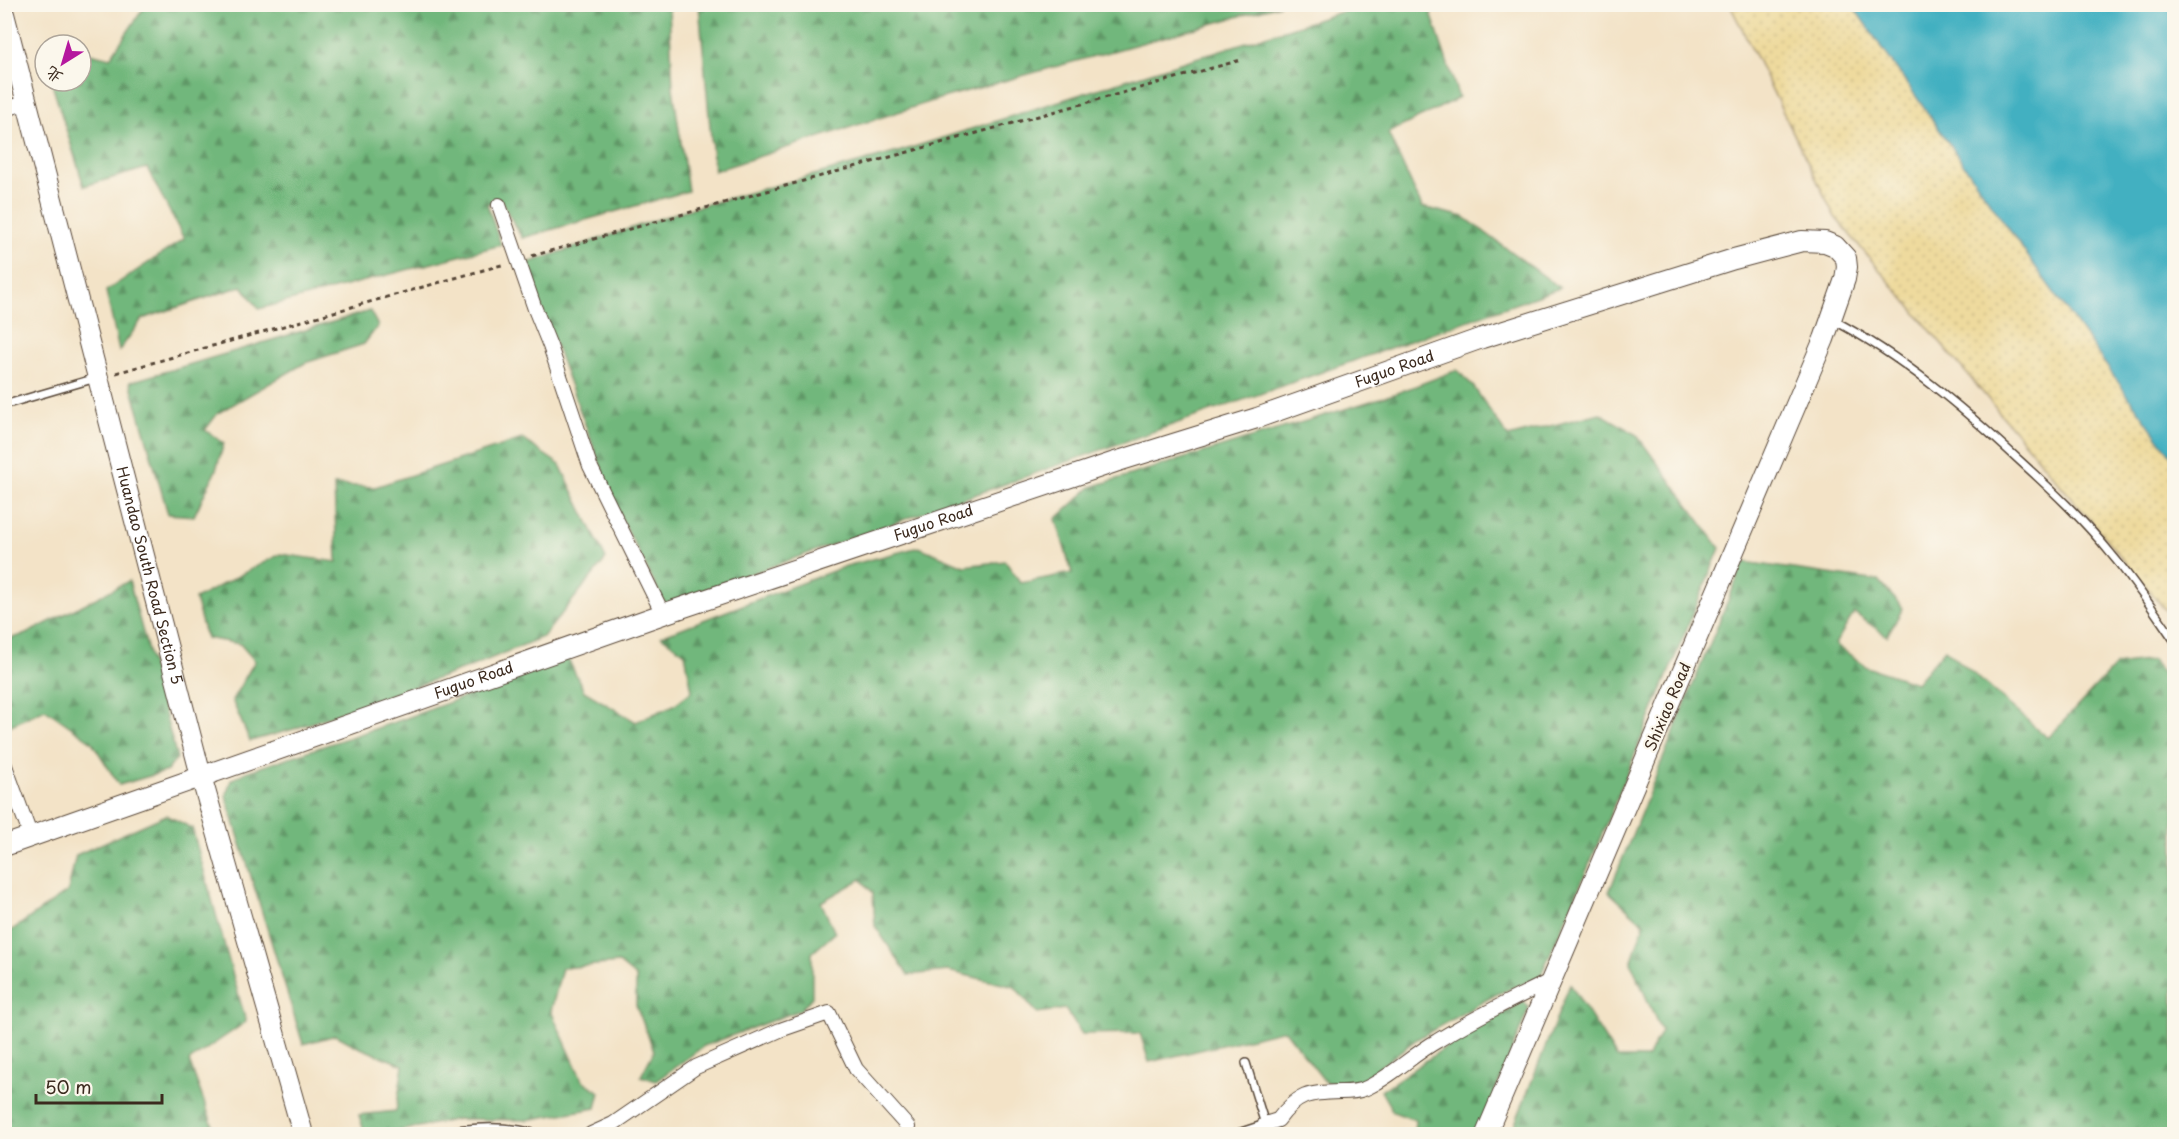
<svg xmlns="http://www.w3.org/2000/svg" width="2179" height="1139" viewBox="0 0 2179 1139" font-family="'Playpen Sans','LXGW WenKai TC',sans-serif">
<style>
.forest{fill:url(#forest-firs);stroke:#56704d;stroke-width:1.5}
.sand{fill:url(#sand-dots);stroke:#94825e;stroke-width:1.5}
.water{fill:#43b0c1;stroke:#3f6d70;stroke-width:1.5}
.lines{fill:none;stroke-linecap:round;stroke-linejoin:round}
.lane-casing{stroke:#574637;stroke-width:10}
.street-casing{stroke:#574637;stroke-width:16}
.secondary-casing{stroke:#574637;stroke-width:22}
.path{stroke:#574637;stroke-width:3;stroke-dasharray:4.5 4.5;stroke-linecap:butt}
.lane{stroke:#fff;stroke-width:7}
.street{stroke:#fff;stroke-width:14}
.secondary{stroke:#fff;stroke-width:20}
.labels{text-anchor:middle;stroke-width:4.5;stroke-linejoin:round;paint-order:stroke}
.street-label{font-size:15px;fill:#3b2a1e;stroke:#fbf7ec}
</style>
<defs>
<pattern id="forest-firs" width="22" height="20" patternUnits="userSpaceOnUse" patternTransform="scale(1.5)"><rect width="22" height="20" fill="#71b77c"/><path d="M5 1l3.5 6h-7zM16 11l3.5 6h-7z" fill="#5e9565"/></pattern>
<pattern id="sand-dots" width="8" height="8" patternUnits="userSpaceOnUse" patternTransform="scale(1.5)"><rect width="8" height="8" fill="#eeda9e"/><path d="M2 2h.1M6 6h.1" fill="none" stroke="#cdbb88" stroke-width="1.8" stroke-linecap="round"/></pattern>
</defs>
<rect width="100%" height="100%" fill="#fbf7ec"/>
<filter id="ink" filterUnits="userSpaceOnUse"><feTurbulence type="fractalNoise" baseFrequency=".0167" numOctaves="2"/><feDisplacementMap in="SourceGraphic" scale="12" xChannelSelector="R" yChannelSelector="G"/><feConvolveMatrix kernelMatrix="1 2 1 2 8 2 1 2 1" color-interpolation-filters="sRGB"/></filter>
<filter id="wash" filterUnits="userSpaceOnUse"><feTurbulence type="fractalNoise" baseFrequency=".008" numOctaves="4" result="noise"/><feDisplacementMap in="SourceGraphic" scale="24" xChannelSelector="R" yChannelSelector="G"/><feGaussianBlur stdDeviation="1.35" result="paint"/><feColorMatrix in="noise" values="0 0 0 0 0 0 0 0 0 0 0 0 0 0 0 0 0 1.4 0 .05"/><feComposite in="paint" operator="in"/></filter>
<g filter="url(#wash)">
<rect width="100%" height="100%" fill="#f3e3c7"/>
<!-- forest -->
<g class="forest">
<polygon points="1428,4 1459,98 1388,133 1422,207 1464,217 1560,288 665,604 618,512 525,264 682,211 898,152 1338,13 1369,5"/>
<polygon points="144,5 664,5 669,8 673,88 688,191 522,238 500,199 487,204 501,245 259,309 242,286 142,319 119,351 106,291 184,239 147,168 84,186 51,81 81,81 81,54 86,52 110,58 143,9"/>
<polygon points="699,5 699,4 1280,5 942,98 714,171"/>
<polygon points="370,311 378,326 364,344 305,363 218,413 205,430 224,443 216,470 194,516 168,514 130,382"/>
<polygon points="1457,370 1473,386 1508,437 1600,413 1636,434 1720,548 1590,863 1540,977 1495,995 1417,1039 1362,1080 1326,1083 1285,1030 1149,1062 1140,1033 1082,1034 1065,1009 1037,1013 1015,987 948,971 908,975 875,926 873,893 861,879 821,902 835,933 812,953 812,997 800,1010 704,1046 656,1081 641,1076 654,1051 636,1005 636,977 619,963 562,968 551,1011 582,1080 600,1092 596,1108 526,1120 458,1119 384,1134 365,1134 359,1115 396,1111 403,1065 358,1047 336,1035 303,1044 226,796 231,780 246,772 401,720 568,659 584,691 636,722 674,705 692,691 685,653 661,636 846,566 919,547 964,566 1005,561 1021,583 1072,573 1056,519 1091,487 1397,393"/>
<polygon points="522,439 560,465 606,559 543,637 470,667 294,729 250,741 232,700 255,661 240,644 206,638 195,599 280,554 337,562 334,485 375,487"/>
<polygon points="1744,562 1879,581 1903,608 1887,636 1854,613 1835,644 1867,667 1916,683 1945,649 2048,738 2116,665 2153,660 2174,688 2174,1134 1511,1134 1570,984 1617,1058 1647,1058 1661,1031 1631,963 1644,924 1609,892 1694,682"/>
<polygon points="129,581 177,758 167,771 119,785 92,742 45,709 7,727 4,723 4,640 26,634"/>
<polygon points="166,815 192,828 246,1022 189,1061 216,1134 5,1134 5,935 68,891 76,855"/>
<polygon points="1524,1001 1529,1008 1478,1134 1414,1134 1415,1120 1393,1112 1381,1091 1446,1047"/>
</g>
<!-- sand -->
<polygon class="sand" points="1730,5 1954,5 2174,377 2174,620 1835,217"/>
<!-- water -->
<polygon class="water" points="1852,5 2174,5 2174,460 2027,255"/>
</g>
<g filter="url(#ink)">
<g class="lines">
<!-- lane casing -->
<g class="lane-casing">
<g id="lane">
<path d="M1833 320C1902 356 1963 408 2019 460 2052 490 2084 520 2112 555 2135 582 2154 611 2174 640"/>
<polyline points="4,405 96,378"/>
<polyline points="1246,1063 1268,1134"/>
<path d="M434 1134C468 1127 504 1124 537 1134"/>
<polyline points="1235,1134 1265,1124"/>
</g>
</g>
<!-- street casing -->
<g class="street-casing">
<g id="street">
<polyline points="4,110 27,102"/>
<polyline points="499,205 535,309 550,346 590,466 663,614"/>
<polyline points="4,763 31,837"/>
<path d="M1265 1124 1278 1120C1298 1093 1309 1093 1341 1092 1349 1092 1356 1092 1364 1089 1390 1078 1412 1055 1437 1041 1474 1018 1513 999 1552 980"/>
<polyline points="591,1134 613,1124 696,1067 780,1030 829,1013 856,1069 908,1127 906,1134"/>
</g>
</g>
<!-- secondary casing -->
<g class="secondary-casing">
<g id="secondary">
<path id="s1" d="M4 14 201 776 303 1134"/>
<path id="s2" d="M4 846 663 614 1115 462 1257 418 1482 338 1734 259 1802 241 1825 242 1835 246 1846 258 1847 267 1845 279 1824 339 1486 1134"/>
</g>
</g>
<!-- path -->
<g class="path">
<polyline points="532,256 1241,60"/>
<polyline points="116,373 505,264"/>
</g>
<!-- lane -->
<use href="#lane" class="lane"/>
<!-- street -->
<use href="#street" class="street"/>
<!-- secondary -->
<use href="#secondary" class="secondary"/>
</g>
</g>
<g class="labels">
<!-- street labels -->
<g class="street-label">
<text dy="5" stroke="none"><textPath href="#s2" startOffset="1470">Fuguo Road</textPath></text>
<text dy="5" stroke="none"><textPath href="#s2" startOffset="984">Fuguo Road</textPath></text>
<text dy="5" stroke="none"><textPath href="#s1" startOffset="580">Huandao South Road Section 5</textPath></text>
<text dy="5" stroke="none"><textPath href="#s2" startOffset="498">Fuguo Road</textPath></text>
<text transform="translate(1668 707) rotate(-67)" y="5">Shixiao Road</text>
</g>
</g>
<!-- margin -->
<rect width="2179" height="1139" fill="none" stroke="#fbf7ec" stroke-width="24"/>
<!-- north arrow -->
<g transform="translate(63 63) rotate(217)"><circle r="28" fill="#fbf7ec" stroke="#aea59a" stroke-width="1.5"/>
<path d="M0-4.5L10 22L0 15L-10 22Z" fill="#b5179e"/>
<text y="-9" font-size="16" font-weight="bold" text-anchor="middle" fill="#3b2a1e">北</text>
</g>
<!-- scale -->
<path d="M36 1094v9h126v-9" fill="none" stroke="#3b2a1e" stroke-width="3"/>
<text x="45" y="1094" font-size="18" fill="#3b2a1e" stroke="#fbf7ec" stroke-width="4.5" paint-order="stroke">50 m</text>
</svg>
